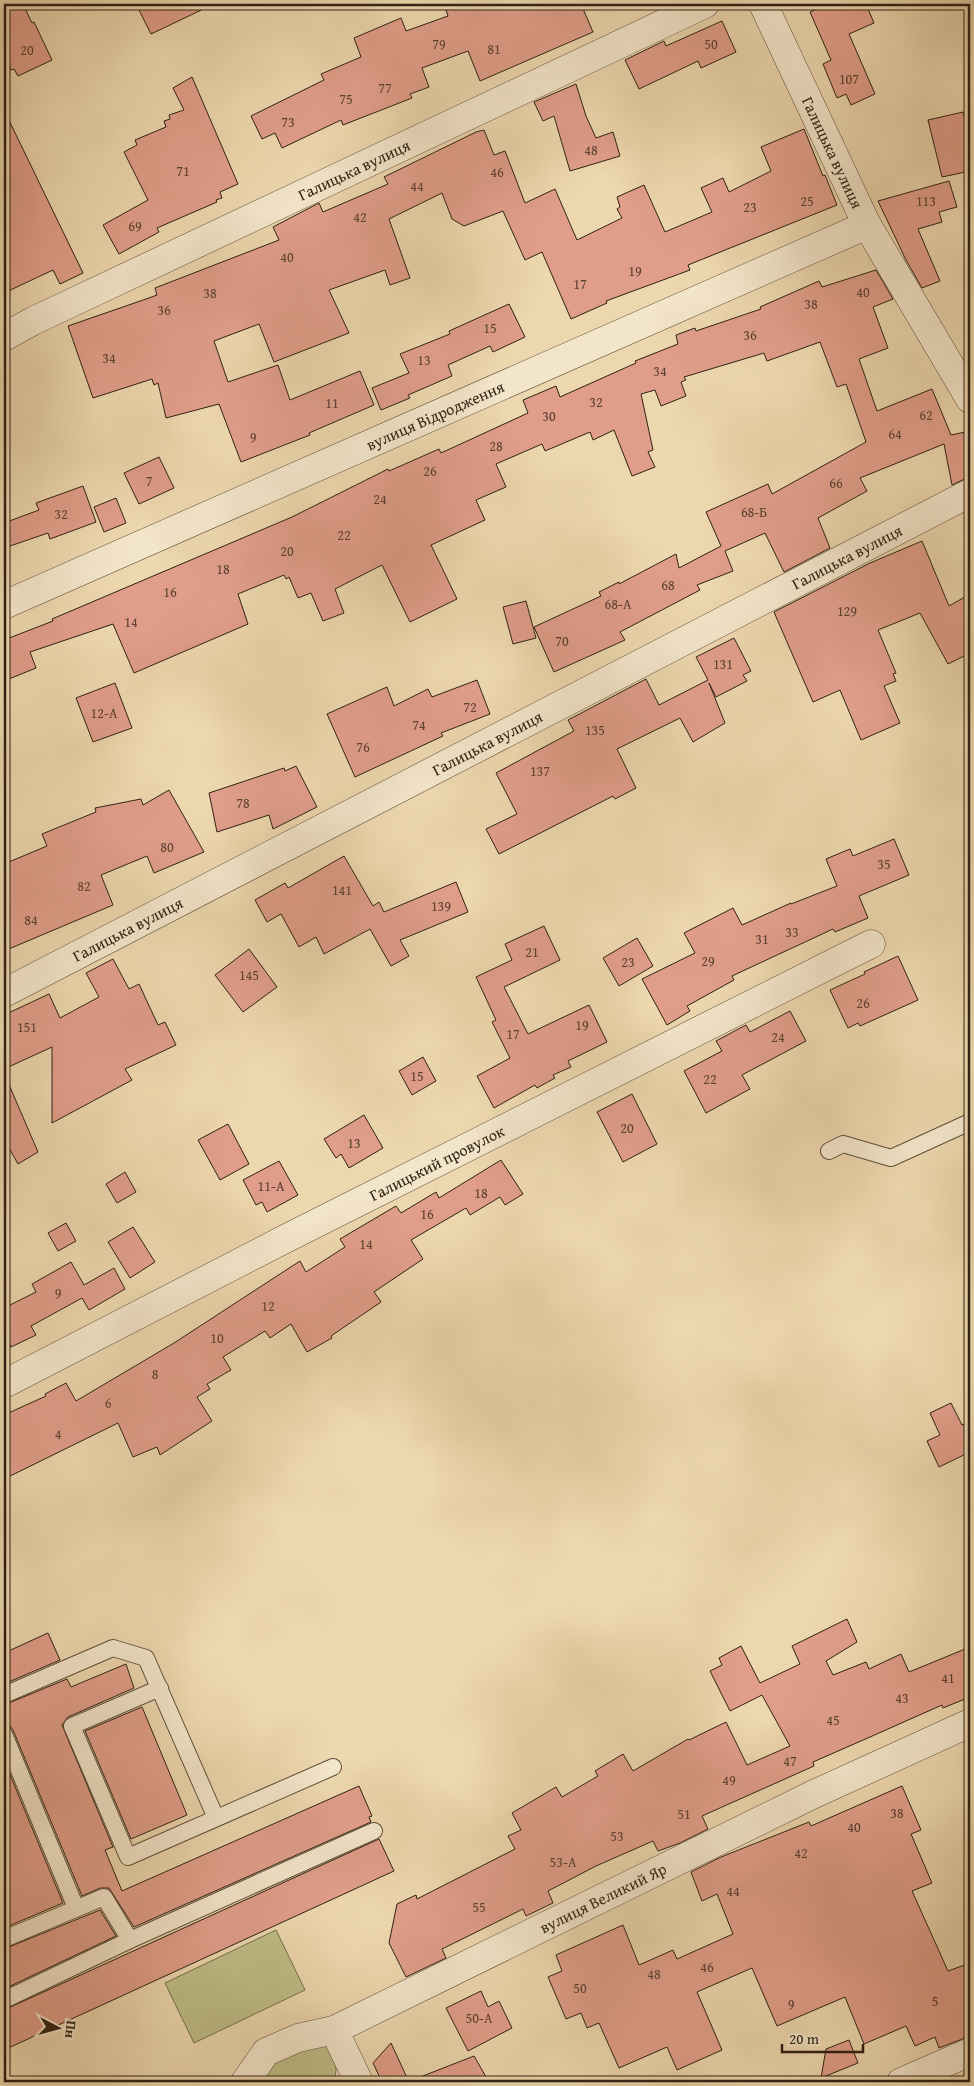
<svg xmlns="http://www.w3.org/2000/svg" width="974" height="2086" viewBox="0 0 974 2086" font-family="'Gentium Book Plus',serif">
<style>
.green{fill:#bebd86;stroke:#766f4d}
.building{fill:#e09e8a;stroke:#2f2114}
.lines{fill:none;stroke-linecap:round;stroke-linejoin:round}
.service-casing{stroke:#5e4e3a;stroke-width:18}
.minor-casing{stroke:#5e4e3a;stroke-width:29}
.service{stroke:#f3e5ca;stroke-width:16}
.minor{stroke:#f3e5ca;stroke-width:28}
.labels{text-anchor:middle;stroke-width:4.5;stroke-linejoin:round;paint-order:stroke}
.number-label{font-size:14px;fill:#5b4032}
.street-label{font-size:16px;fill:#2f2114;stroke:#f3e5ca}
</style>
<rect width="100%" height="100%" fill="#edd7ae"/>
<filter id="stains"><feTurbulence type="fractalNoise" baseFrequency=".004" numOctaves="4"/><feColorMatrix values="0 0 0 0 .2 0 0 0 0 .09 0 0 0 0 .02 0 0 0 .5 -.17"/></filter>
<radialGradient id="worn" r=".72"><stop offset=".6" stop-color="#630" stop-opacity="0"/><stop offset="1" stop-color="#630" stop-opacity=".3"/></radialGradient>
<!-- green -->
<g class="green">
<polygon points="276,1930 305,1990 194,2043 165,1983"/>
<path d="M324 2045C336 2053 339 2068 333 2082H250L271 2059Z"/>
</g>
<!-- building -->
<g class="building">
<polygon points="4,4 23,4 32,23 34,22 52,60 18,76 14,69 11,70 4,55"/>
<polygon points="136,4 214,4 151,34"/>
<polygon points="444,4 581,4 593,32 480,81 468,51 422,68 429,87 410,94 412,98 343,125 341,120 282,148 275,133 262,139 251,116 324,80 321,74 361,57 354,38 401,18 406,31 448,16"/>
<polygon points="828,4 866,4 874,23 849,34 875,94 851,105 846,94 837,98 823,64 831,60 810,12"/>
<polygon points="722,21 736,52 701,68 698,61 639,89 625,60 664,41 666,46"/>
<polygon points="192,77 238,184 220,192 222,198 216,200 217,202 157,228 159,232 119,254 103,225 148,200 124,152 137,145 135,140 166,127 164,121 170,119 169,115 184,110 173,88"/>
<polygon points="576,84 586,116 596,138 613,132 620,156 570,171 554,116 543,121 534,102"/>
<polygon points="4,110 83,273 60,284 53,270 4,293"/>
<polygon points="963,112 970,142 970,171 942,177 928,120"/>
<polygon points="804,129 823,176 825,175 837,205 688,265 690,270 606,301 607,303 571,319 542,252 525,260 503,211 464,226 452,219 442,193 389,219 410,278 390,285 385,270 329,290 349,333 274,362 259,324 214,341 228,382 278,365 290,400 360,371 374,405 309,433 310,435 241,462 219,404 166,418 158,383 154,385 152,379 93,398 68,326 146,299 157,295 155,288 279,240 273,227 319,203 323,212 388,184 384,177 476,132 484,130 494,155 505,151 525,203 555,189 577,240 622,218 617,209 620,207 617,197 644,185 665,232 712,212 701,188 723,178 729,192 771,171 761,147"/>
<polygon points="949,181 957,207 939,212 942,222 918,229 940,281 922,288 906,260 878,201"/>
<polygon points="876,270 893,299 873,307 888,348 859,359 877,411 932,389 951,435 970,431 970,474 967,478 952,485 944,444 860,478 867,491 818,518 830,548 784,572 765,533 725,551 733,571 697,585 700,590 620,632 625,640 554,672 534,627 601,596 599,592 619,582 619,584 676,554 679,568 721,546 706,512 768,484 772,494 866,442 846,384 837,387 820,342 767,361 764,353 684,377 686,380 681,382 686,396 661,406 655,390 641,394 653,450 648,452 655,467 632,476 614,430 593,440 590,432 545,451 542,444 496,464 506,487 476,500 485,520 431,545 457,599 410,622 382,565 335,589 344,613 323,621 311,593 298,598 289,577 286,579 284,575 238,594 248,624 134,673 113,624 30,652 36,668 4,681 4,640 53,621 52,619 292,517 388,469 389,471 439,449 441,453 528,413 523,400 556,386 560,397 636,363 635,361 678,344 676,335 695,328 696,331 761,309 760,307 819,281 822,287"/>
<polygon points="509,304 525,337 493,352 490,346 448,365 452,376 408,395 410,398 381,410 372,388 409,373 400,354 450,334 449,331"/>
<polygon points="159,457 174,488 139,504 124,473"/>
<polygon points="83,486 96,522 50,539 48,533 10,546 4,529 4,523 39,510 36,503"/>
<polygon points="116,498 126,523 104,532 94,507"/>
<polygon points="922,541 949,606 970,594 970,653 948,664 920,613 878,630 896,673 893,674 896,681 884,686 900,723 861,740 840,690 813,702 774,612 870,563"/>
<polygon points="526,601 536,638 513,644 503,607"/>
<polygon points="734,638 751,671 743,675 747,681 716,697 709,683 725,723 693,742 680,718 617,749 636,788 615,799 613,796 499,854 486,829 517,814 496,773 574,731 568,720 646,679 659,705 708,680 696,657"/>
<polygon points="477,680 490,714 441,733 443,736 355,777 327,714 387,687 394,706 428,689 432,697"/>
<polygon points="115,683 132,728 93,742 76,698"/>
<polygon points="296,766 317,807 273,829 269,815 217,832 209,793 284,768 285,771"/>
<polygon points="169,790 204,852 154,873 147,856 101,875 113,905 4,951 4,864 47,846 42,834 96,812 95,808 141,799 143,805"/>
<polygon points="894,839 909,875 859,896 868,918 835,932 833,929 732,976 734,980 687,1006 690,1011 667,1025 642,979 695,953 684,933 733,908 742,925 791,903 791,904 837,886 826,859 850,849 853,856"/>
<polygon points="344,856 373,906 379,902 384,912 456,882 468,912 400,940 409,956 391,966 370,929 324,954 316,937 299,947 281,914 267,922 255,900 285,883 288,888"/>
<polygon points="544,926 560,960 504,987 528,1034 589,1005 607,1042 568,1061 571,1067 553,1075 555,1078 537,1088 535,1085 494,1108 477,1076 510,1058 492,1022 496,1020 476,977 512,960 505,944"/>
<polygon points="637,938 653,966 619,986 603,958"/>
<polygon points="249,949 277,987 243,1012 215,975"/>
<polygon points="898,956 918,1000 860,1026 858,1023 848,1028 830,990 865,974 864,972"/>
<polygon points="113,959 129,989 139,984 158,1025 165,1022 176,1045 125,1069 132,1080 52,1123 52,1047 4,1069 4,1015 49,994 60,1018 99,997 86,973"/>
<polygon points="790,1011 806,1041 742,1075 750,1089 706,1113 684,1071 722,1051 716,1041 746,1025 750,1032"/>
<polygon points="423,1057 436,1081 412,1095 399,1071"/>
<polygon points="4,1073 38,1152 18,1164 4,1139"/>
<polygon points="632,1094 657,1144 623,1162 597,1112"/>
<polygon points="364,1115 383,1148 349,1168 341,1154 336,1158 324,1139"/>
<polygon points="228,1124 249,1164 220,1180 198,1140"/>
<polygon points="501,1160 523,1194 505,1205 500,1197 470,1215 466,1208 411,1240 423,1259 374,1292 381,1302 331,1336 332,1338 307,1352 291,1324 270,1338 265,1331 223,1357 231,1370 207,1384 210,1389 197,1397 212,1421 160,1455 157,1447 133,1457 118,1423 4,1479 4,1415 46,1396 45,1394 66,1383 76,1401 174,1343 300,1261 306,1272 345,1247 340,1239 396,1206 401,1213 436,1192 439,1198"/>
<polygon points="279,1161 298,1195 267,1212 262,1202 256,1205 243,1180"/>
<polygon points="125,1172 136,1192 117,1203 106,1184"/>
<polygon points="66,1223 76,1241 58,1251 48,1233"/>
<polygon points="133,1227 155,1262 130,1278 108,1242"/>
<polygon points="71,1262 84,1285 114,1268 125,1289 89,1310 82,1298 31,1326 36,1335 11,1347 4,1330 4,1308 36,1292 32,1284"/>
<polygon points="951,1403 962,1425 963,1424 970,1438 970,1452 939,1467 927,1441 940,1435 930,1413"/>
<polygon points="847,1619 857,1642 826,1661 833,1675 866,1662 869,1669 901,1654 909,1672 970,1647 970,1697 943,1708 942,1705 870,1737 813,1762 814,1766 702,1816 708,1829 680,1843 658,1851 653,1841 596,1866 548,1891 553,1903 526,1916 523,1909 442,1949 446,1958 406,1977 389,1943 397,1904 416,1895 417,1899 515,1849 508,1836 521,1830 512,1813 556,1787 562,1797 598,1776 595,1771 623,1754 633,1771 688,1739 689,1740 726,1722 747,1765 790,1746 762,1695 730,1711 710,1671 722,1665 719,1658 741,1646 760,1683 800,1664 792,1646"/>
<polygon points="48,1633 60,1660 4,1684 4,1653"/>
<polygon points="126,1664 134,1688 68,1717 62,1725 113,1847 105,1850 122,1891 359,1786 372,1816 369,1817 371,1822 134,1927 109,1888 100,1888 82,1896 13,1730 10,1726 4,1724 4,1705 67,1679 71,1687"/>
<polygon points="142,1707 187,1815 131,1839 85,1731"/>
<polygon points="4,1760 63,1903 4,1928"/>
<polygon points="902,1786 921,1830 911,1834 932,1883 912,1891 948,1971 970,1963 970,2036 939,2048 935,2037 915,2046 906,2026 864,2044 845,1997 777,2026 752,1968 697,1992 722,2050 677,2070 667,2047 619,2068 599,2023 587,2028 581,2013 566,2019 548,1977 562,1971 556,1955 623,1925 639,1965 673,1950 677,1959 733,1934 717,1894 702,1901 691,1872 721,1857 809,1822 811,1826"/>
<polygon points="379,1839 394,1871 4,2050 4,2010"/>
<polygon points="100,1910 116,1936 4,1989 4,1949"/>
<polygon points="481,1991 488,2007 499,2001 512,2028 468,2051 446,2008"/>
<polygon points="849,2040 858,2063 821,2078 826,2049"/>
<polygon points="391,2043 409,2082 382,2082 373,2063"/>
<polygon points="474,2056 489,2082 410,2082 410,2081"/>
</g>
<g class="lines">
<!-- service casing -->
<g class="service-casing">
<g id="service">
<polyline points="829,1151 843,1144 891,1158 970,1122"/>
<polyline points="160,1688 72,1726 128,1857 333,1767"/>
<polyline points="4,1695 113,1648 146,1658 216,1818"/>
<polyline points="4,1734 76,1908"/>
<polyline points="4,1939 104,1897 130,1940"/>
<polyline points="4,2000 130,1940 374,1831"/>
</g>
</g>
<!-- minor casing -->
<g class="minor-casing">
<g id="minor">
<path id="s1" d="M763 4 867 225 970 399"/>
<path id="s2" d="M4 337 33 321 705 4"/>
<path id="s3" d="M4 605 867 225"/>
<path id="s4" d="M4 993 970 493"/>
<path id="s5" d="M4 1384 287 1238 871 944"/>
<polyline points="334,2030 359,2082"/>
<path id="s6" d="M245 2082 266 2052 298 2038 334 2030 812 1795 970 1723"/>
<polyline points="901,2082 970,2052"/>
</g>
</g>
<!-- service -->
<use href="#service" class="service"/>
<!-- minor -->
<use href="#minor" class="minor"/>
</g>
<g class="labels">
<!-- number labels -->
<g class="number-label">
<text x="439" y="49">79</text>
<text x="711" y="49">50</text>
<text x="494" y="54">81</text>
<text x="27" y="55">20</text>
<text x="849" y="84">107</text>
<text x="385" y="93">77</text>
<text x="346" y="104">75</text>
<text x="288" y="127">73</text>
<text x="591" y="155">48</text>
<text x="183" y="176">71</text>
<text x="497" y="177">46</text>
<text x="417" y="191">44</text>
<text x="807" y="206">25</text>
<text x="926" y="206">113</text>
<text x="750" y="212">23</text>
<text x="360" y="222">42</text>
<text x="135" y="231">69</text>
<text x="287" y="262">40</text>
<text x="635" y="276">19</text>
<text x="580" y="289">17</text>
<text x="863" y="297">40</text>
<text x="210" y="298">38</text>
<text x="811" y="309">38</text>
<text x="164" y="315">36</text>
<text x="490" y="333">15</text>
<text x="750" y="340">36</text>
<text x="109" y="363">34</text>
<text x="424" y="365">13</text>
<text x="660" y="376">34</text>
<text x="596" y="407">32</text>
<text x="332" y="408">11</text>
<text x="926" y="420">62</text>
<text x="549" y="421">30</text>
<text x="895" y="439">64</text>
<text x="253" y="442">9</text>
<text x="496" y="451">28</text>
<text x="430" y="476">26</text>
<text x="149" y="486">7</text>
<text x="836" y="488">66</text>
<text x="380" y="504">24</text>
<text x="754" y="517">68-Б</text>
<text x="61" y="519">32</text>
<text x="344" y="540">22</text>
<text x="287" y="556">20</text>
<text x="223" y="574">18</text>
<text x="668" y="590">68</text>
<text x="170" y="597">16</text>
<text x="618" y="609">68-А</text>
<text x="847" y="616">129</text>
<text x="131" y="627">14</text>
<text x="562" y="646">70</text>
<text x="723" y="669">131</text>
<text x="470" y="712">72</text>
<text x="104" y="718">12-А</text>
<text x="419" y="730">74</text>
<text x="595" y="735">135</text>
<text x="363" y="752">76</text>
<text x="540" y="776">137</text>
<text x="243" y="808">78</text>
<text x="167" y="852">80</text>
<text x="884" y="869">35</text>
<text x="84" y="891">82</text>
<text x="342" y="895">141</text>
<text x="441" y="911">139</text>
<text x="31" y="925">84</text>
<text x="792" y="937">33</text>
<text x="762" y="944">31</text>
<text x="532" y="957">21</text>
<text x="708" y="966">29</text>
<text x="628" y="967">23</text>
<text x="249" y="980">145</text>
<text x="863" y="1008">26</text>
<text x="582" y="1030">19</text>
<text x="27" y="1032">151</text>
<text x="513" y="1039">17</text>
<text x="778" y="1042">24</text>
<text x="417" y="1081">15</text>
<text x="710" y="1084">22</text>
<text x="627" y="1133">20</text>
<text x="354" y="1148">13</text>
<text x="271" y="1191">11-А</text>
<text x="481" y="1198">18</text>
<text x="427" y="1219">16</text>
<text x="366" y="1249">14</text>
<text x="58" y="1298">9</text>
<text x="268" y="1311">12</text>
<text x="217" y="1343">10</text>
<text x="155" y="1379">8</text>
<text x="108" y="1408">6</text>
<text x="58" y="1439">4</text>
<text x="948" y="1683">41</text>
<text x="902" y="1703">43</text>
<text x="833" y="1725">45</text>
<text x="790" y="1766">47</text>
<text x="729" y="1785">49</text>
<text x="897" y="1818">38</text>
<text x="684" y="1819">51</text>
<text x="854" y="1832">40</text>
<text x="617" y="1841">53</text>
<text x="801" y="1858">42</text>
<text x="563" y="1867">53-А</text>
<text x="733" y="1896">44</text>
<text x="479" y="1912">55</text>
<text x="707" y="1972">46</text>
<text x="654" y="1979">48</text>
<text x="580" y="1993">50</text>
<text x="935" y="2006">5</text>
<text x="791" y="2009">9</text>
<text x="479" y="2023">50-А</text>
</g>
<!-- street labels -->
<g class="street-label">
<text dy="6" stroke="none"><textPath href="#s1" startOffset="164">Галицька вулиця</textPath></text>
<text dy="6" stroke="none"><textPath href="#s2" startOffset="388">Галицька вулиця</textPath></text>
<text dy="6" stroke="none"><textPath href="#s3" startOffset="471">вулиця Відродження</textPath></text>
<text dy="6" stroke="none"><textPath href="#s4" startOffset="949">Галицька вулиця</textPath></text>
<text dy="6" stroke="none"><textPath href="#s4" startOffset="544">Галицька вулиця</textPath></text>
<text dy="6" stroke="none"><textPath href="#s4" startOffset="139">Галицька вулиця</textPath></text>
<text dy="6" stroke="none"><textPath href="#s5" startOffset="486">Галицький провулок</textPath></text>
<text dy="6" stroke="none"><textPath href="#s6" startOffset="408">вулиця Великий Яр</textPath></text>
</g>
</g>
<!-- margin -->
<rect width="974" height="2086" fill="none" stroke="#edd7ae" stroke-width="20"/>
<rect x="5" y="5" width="964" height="2076" fill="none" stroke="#2f2114" stroke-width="2.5"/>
<rect x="10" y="10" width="954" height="2066" fill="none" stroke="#2f2114"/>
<!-- north arrow -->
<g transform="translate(58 2028) rotate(96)" stroke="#f3e5ca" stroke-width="4" paint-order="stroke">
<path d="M0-4L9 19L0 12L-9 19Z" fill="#2f2114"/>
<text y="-8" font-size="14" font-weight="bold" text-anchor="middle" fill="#2f2114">Пн</text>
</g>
<!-- scale -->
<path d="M782 2044v8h81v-8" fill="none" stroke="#2f2114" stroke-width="2.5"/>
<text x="789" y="2044" font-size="15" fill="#2f2114" stroke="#f3e5ca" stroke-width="4" paint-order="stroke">20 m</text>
<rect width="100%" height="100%" filter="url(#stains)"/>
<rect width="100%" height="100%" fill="url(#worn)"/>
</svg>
